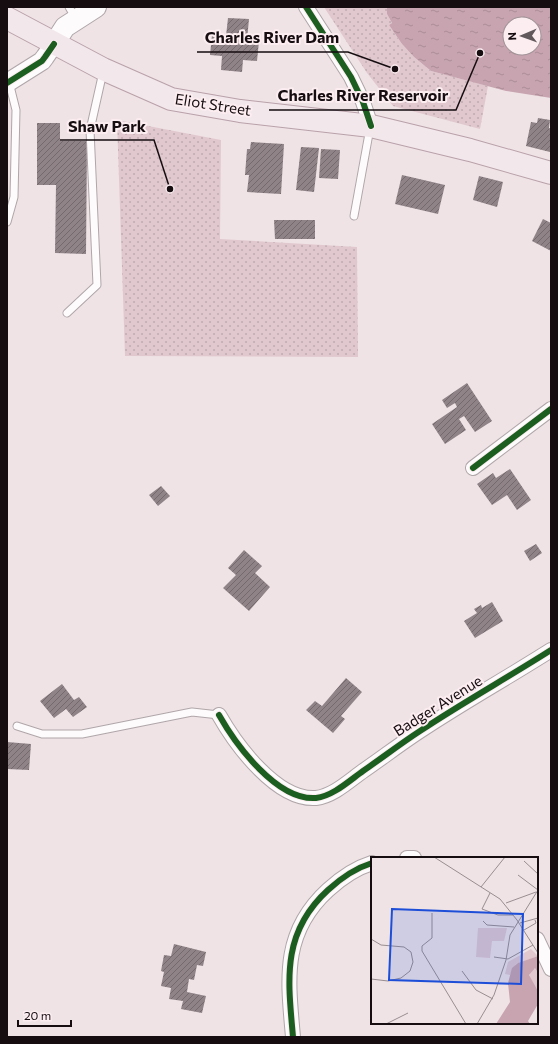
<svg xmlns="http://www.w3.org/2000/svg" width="558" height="1044" viewBox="0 0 558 1044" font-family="Commissioner,sans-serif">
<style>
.park{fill:url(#park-dots)}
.water{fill:url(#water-ripples);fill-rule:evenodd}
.building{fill:url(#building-hatch)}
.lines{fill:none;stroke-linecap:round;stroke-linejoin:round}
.service-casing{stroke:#b0a6a9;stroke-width:9}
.minor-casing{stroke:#b0a6a9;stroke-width:16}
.tertiary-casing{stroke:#b0a6a9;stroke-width:20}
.secondary-casing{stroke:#b0a6a9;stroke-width:22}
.primary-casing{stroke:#b9a1aa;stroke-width:24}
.service{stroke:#fdfbfb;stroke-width:7}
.minor{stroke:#fdfbfb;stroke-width:14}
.tertiary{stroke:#fdfbfb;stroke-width:18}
.secondary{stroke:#fdfbfb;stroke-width:20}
.primary{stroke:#f2e7eb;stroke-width:22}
.cycleway-casing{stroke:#fcedf1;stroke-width:8}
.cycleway{stroke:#1b5e20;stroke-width:6}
.labels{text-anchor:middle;stroke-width:4;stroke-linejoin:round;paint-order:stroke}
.street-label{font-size:15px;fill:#150d10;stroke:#fcedf1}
.inset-road{fill:none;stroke:#988d90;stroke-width:1}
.view{fill:#1d4ed8;fill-opacity:0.15;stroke:#1d4ed8;stroke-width:2}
.inset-edge{fill:none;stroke:#150d10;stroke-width:2}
.leader{fill:none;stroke:#150d10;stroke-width:1.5}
.callout-dot{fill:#150d10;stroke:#fcedf1;stroke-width:1.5}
.callout-label{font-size:16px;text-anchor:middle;font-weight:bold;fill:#150d10;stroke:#fcedf1;stroke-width:4;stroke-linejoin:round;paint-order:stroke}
</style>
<defs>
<pattern id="park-dots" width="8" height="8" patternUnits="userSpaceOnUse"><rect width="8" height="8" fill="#e1c8cf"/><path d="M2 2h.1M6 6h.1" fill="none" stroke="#c0abb1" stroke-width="1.8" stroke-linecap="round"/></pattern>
<pattern id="water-ripples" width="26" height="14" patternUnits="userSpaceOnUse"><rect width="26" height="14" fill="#c8a4b0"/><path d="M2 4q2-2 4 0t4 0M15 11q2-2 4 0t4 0" fill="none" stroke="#ab8c96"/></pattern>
<pattern id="building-hatch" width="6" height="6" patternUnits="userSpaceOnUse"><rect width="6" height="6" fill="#908387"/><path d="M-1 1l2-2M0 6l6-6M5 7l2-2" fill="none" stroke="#746a6d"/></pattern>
</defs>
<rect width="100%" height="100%" fill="#efe3e6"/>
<!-- park -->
<g class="park">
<polygon points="324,7 387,7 387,14 392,23 389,25 402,44 414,57 431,71 488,86 480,129 393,106 367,73"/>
<polygon points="117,120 221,140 220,239 357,247 358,357 125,356"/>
</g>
<!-- water -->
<path class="water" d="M387 7H551V98L506 91 431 71 414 57 402 44 389 25 392 23 387 14ZM510 24H534V48H510Z"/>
<!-- building -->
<g class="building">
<polygon points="228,18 249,19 247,40 259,41 257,61 243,60 242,72 221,70 222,56 210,55 212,35 226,36"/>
<polygon points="538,118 550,120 549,128 551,129 550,152 526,146 531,122 537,123"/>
<polygon points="37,123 60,123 60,141 87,141 86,254 55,253 56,185 37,185"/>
<polygon points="251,142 284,144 281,194 247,192 249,175 245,175 247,149 250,149"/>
<polygon points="301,147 319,148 314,192 296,190"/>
<polygon points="321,149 340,150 338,179 319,178"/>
<polygon points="402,175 445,185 438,214 395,204"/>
<polygon points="479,176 503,182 497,207 473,200"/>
<polygon points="543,219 551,223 551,251 532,241"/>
<polygon points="274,220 315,220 315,239 275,239"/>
<polygon points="467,383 492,421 475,432 464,416 459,419 466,430 445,444 432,424 457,407 455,403 447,408 442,400"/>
<polygon points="510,469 531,500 517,510 507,495 492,505 477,484 493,473 496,478"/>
<polygon points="161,486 170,496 158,506 149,495"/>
<polygon points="536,544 542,553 530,561 524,551"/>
<polygon points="244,550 262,566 255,573 270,587 249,611 223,588 236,575 228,568"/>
<polygon points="492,602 503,621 475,638 464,621 477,613 474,609 481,605 482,608"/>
<polygon points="346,678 362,692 341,716 345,719 333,733 306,710 315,701 322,706"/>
<polygon points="62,684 74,700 79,697 87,707 73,717 66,709 54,718 40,701"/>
<polygon points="7,742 31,744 29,770 7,769"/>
<polygon points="174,944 206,952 203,966 197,965 194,980 189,979 187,992 206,996 202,1013 181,1009 183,1001 169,999 171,988 161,986 164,972 161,971 164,955 171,956"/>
</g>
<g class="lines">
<!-- service casing -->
<g class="service-casing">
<g id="service">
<polyline points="69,7 76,19"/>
<polyline points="354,216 370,128"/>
<polyline points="7,222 14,197 16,110 9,82"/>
<polyline points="67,313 97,285 90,130 103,72"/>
<polyline points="17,726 42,734 82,734 192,712 219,715"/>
</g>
</g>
<!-- minor casing -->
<g class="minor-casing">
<g id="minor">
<polyline points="306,7 351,77 363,102 371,126"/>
<polyline points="473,468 551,409"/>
<path d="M219 715C236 745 277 801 316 798 333 796 349 781 363 771 382 758 400 744 420 731 462 703 507 678 551 650"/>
<polyline points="407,858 414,858"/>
<polyline points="537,939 551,969"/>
<path d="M293 1037C288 980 281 933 328 890 340 879 356 868 372 863"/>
</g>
</g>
<!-- tertiary casing -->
<g class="tertiary-casing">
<polyline id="tertiary" points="7,83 42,61 45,57 54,44"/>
</g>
<!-- secondary casing -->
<g class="secondary-casing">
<polyline id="secondary" points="54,44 65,27 96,7"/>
</g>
<!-- primary casing -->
<g class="primary-casing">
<polyline id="primary" points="7,18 103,69 171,99 240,111 371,126 470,150 551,173"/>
</g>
<!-- service -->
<use href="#service" class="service"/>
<!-- minor -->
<use href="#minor" class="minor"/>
<!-- tertiary -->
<use href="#tertiary" class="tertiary"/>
<!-- secondary -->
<use href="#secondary" class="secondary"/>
<!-- primary -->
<use href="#primary" class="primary"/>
<!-- cycleway casing -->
<g class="cycleway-casing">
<g id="cycleway">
<polyline points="306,7 351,77 363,102 371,126"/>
<polyline points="7,83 42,61 45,57 54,44"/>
<polyline points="473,468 551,409"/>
<path d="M219 715C236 745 277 801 316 798 333 796 349 781 363 771 382 758 400 744 420 731 462 703 507 678 551 650"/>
<path d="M293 1037C288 980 281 933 328 890 340 879 356 868 372 863"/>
</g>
</g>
<!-- cycleway -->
<use href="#cycleway" class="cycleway"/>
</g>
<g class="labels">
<!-- street labels -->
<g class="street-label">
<text transform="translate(213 105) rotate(9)" y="5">Eliot Street</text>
<text transform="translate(438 706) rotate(-32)" y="5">Badger Avenue</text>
</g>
</g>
<!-- overview -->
<g transform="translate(371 857)">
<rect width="167" height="167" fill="#efe3e6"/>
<path d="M107 71H136L133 84H121L119 101 105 100ZM160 92 167 99 145 107 139 118 134 117 137 105ZM164 111 167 116 166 132 158 122 159 114Z" fill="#e1c8cf"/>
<path d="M167 99V116L164 111 158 118 167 134V147L157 164 159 167H125L139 145 137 126 141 111 147 106Z" fill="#c8a4b0"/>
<path class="inset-road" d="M63 0 129 42 146 63M153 4 167 17M147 18 167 33M110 30 134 0M119 36 111 52 127 58H142M135 46 165 35M61 56V81L51 89V94L95 167M146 63 167 96M112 64 116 68 143 70M149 66 167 61M153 73 165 66 164 63M0 82 10 88 33 90 40 95 42 105 39 114 30 121 17 124 0 122M123 100 137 102 162 88M91 114 105 133 122 142M15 167 37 156M106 167 123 138 135 103 139 78 167 33"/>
<path class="view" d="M21 52 152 57 150 127 18 123Z"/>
<rect width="167" height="167" class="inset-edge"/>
</g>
<!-- callouts -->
<path class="leader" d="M395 69L348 52H197M480 53L456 110H269M170 189L154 140H60"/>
<g class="callout-dot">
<circle cx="395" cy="69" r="4"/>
<circle cx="480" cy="53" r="4"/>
<circle cx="170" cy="189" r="4"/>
</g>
<g class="callout-label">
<text x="272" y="43">Charles River Dam</text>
<text x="363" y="101">Charles River Reservoir</text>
<text x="107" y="132">Shaw Park</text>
</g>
<!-- border -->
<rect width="558" height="1044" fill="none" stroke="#150d10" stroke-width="16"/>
<!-- north arrow -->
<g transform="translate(522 36) rotate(268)"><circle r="19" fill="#fcedf1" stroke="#a09397"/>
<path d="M0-3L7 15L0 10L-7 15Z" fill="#61585b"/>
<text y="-6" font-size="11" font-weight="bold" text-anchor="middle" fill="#150d10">N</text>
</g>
<!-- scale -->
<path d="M18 1020v6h53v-6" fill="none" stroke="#150d10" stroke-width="2"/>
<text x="24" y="1020" font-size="12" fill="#150d10" stroke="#fcedf1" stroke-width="3" paint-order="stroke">20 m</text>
</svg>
